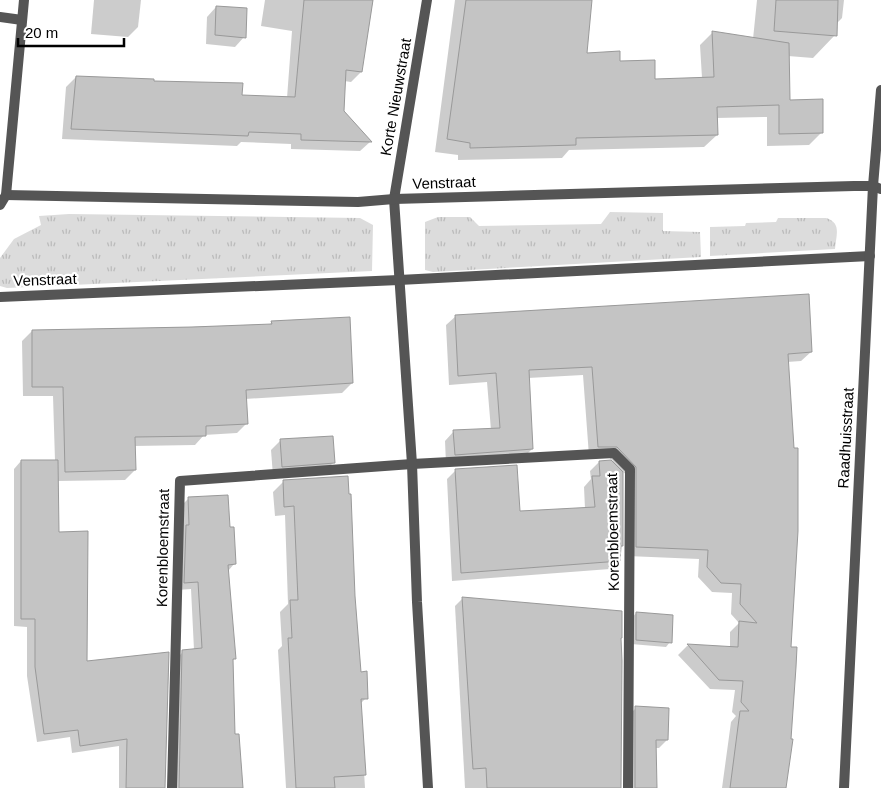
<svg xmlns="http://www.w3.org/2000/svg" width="881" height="788" viewBox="0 0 881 788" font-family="Arial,sans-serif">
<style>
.grass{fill:url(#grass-tufts)}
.shadow{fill:#0003}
.building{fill:#c4c4c4;stroke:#999}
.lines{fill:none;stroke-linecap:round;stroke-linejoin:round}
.service{stroke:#555;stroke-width:10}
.minor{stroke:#555;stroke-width:10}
.labels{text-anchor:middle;stroke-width:4.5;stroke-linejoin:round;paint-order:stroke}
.street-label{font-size:15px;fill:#000;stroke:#fff}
</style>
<defs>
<pattern id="grass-tufts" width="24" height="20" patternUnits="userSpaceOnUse" patternTransform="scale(1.25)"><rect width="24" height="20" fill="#dcdcdc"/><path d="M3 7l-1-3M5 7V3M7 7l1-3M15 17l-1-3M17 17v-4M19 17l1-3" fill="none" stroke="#bbb"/></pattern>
</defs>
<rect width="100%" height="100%" fill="#fff"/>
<!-- grass -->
<g class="grass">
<polygon points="610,212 663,213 663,231 700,232 701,257 433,272 425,270 425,222 438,217 470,217 479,226 601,224"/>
<polygon points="69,214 360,218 373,225 372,271 7,288 0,286 0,258 14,239 41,225 39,216"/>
<path d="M778 218H826C842 223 836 235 835 249L710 256V227L745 226 746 223 776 222Z"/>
</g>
<!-- shadow -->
<g class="shadow">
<polygon points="94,0 141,0 138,27 128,37 91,34"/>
<polygon points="265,0 373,0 361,72 351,82 344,81 343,112 370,142 360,151 291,149 291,144 241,142 237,146 62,139 66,87 76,77 153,82 241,96 287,98 292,31 261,26"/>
<polygon points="455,0 591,0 586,54 619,62 654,80 702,78 700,45 713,32 753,39 757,0 844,0 842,18 836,24 835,35 813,58 788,56 789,101 822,132 809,145 767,146 767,117 716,118 717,135 704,147 569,150 562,158 458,160 458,155 435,152"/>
<polygon points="216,7 244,37 235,47 206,44 207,17"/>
<polygon points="456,316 811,352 801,361 787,362 789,648 785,788 722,788 731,722 736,716 732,712 735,690 710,689 678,655 687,646 730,648 730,632 739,623 731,614 732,593 712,592 698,577 699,559 627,556 628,476 622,471 621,546 619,548 619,560 610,569 452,581 447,479 456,470 519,512 585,509 584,487 591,479 590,471 599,462 613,461 607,456 589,456 583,375 528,378 532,449 523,458 446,464 445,441 454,431 491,430 487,382 449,385 446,325"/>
<polygon points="272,322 352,383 342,393 245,399 247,423 237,433 204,435 195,445 134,446 135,470 125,480 57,481 58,533 86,663 164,788 119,788 119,746 72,753 70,737 37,742 27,676 27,627 14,626 14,469 21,461 55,461 53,396 23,396 22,341 32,331 269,325"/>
<polygon points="281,440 334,462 324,472 273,476 271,450"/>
<polygon points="283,482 354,596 359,673 366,698 360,704 365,788 286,788 278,650 282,646 280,612 288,604 285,515 275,516 273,492"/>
<polygon points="189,498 229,528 234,564 228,571 235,658 232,661 234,788 172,788 175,660 183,652 194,650 191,589 177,590 181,506"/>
<polygon points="463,598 620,788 465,788 455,606"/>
<polygon points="636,613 670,642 666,647 631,644 632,618"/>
<polygon points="636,708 667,740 659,748 655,748 655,788 627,788 628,716"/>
</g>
<!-- building -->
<g class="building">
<polygon points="304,0 373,0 362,72 346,70 344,111 372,142 301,140 301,134 249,132 248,136 71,129 76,76 154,79 154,81 243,83 242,95 295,97"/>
<polygon points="466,0 592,0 587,53 620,51 620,61 655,60 655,79 714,77 712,31 789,43 790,100 823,99 823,133 779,134 779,105 717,107 718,135 576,138 576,145 470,148 470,143 447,139"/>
<polygon points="776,0 838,0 837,36 774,31"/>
<polygon points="216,6 247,8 246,38 215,35"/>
<polygon points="809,294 812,352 788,354 794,448 798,448 798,531 791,647 797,647 796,667 791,739 793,739 786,788 730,788 740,711 749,711 741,702 743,681 719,680 687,644 738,647 739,621 757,623 740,604 741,584 721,583 707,567 708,550 636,547 636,467 617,447 598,447 592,367 529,370 533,449 455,455 453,430 500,428 496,373 458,376 455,315"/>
<polygon points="350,317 353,383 246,390 248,424 206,426 206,436 135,437 136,470 65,472 63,387 32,387 32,330 192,327 272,324 271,321"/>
<polygon points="333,436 335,463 282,467 280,439"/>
<polygon points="21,460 58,460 59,532 88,531 87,661 169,652 165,788 126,788 127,739 80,746 78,730 44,734 35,667 35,619 21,619"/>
<polygon points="611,460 623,472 623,546 621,546 620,561 461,573 455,469 517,465 520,511 595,507 592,476 600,476 599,461"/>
<polygon points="348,476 349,494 351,494 355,596 361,672 367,671 368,699 361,699 366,775 334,777 335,788 296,788 288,638 292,638 290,600 298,600 294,506 284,507 283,480"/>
<polygon points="228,495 230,527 234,527 236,564 228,565 236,659 233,659 235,734 239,734 243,788 179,788 182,650 202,648 198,582 184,583 186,525 189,525 188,497"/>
<polygon points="462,597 622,611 622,638 621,638 622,661 621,788 487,788 486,768 473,769"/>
<polygon points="636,612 673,615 672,643 636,640"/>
<polygon points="635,706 669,708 668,740 656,740 657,788 635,788"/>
</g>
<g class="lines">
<!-- service -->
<polyline class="service" points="172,788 180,481 412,464 614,453 630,469 628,788"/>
<!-- minor -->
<g class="minor">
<polyline points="427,0 394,199 412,464 417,602 428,788"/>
<polyline points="0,17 22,20"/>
<polyline points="6,195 358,202 394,199 854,186 873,186 881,189"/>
<polyline points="0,205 6,195 24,0"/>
<polyline points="0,297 399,280 870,256"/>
<polyline points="844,788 873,186 881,90"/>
</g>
</g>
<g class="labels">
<!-- street labels -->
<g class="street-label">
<text transform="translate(396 97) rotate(-80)" y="5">Korte Nieuwstraat</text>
<text transform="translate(444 183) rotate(-2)" y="5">Venstraat</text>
<text transform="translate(45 280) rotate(-2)" y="5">Venstraat</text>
<text transform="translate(846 438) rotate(-87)" y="5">Raadhuisstraat</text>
<text transform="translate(613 532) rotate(-91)" y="5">Korenbloemstraat</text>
<text transform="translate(163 548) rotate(-89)" y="5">Korenbloemstraat</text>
</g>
</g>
<!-- scale -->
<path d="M18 38v8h106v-8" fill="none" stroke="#000000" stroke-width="2.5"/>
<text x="25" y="38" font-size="15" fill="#000000" stroke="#ffffff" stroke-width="4" paint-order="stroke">20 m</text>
</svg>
